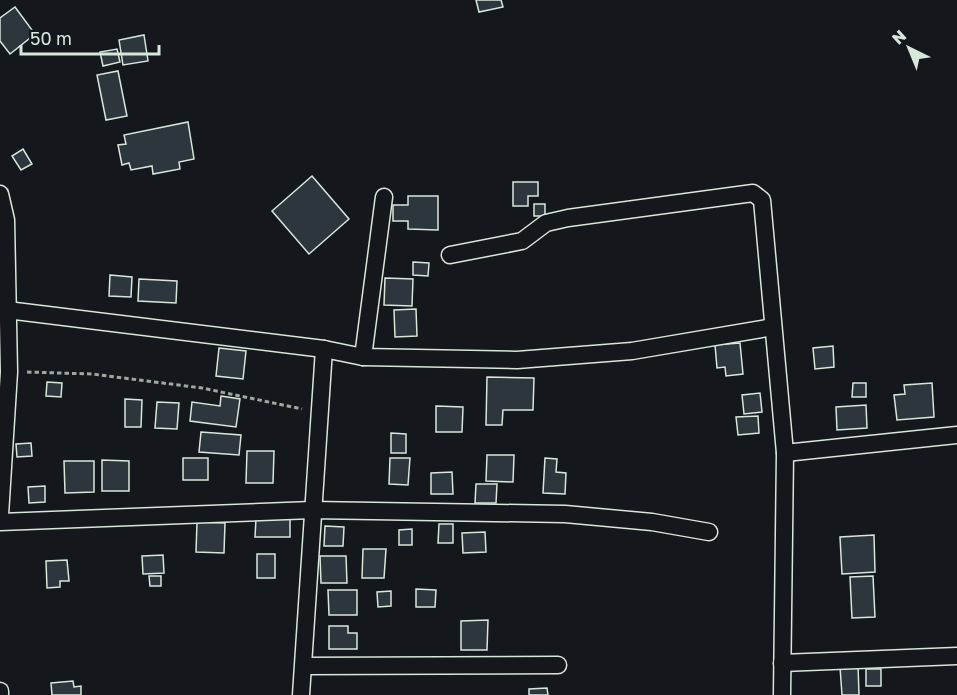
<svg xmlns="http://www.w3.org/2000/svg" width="957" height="695" viewBox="0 0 957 695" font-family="'Golos Text',sans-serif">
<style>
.building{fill:#2c363c;stroke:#d8e6dc;stroke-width:1.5}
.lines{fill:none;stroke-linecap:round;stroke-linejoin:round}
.minor-casing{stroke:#d8e6dc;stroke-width:19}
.path{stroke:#9da8a2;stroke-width:3;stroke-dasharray:4.5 3;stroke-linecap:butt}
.minor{stroke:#14181c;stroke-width:16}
</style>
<rect width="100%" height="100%" fill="#14181c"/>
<!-- building -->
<g class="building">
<polygon points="476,0 501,0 503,7 479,12"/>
<polygon points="15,7 35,34 10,54 0,41 0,18"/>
<polygon points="144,35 148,61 123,65 119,40"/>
<polygon points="117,49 120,62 103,66 100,52"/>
<polygon points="118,71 127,116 106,120 97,75"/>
<polygon points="188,122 194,159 179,162 180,169 153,174 152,166 131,170 129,163 122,165 118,145 126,144 124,135"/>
<polygon points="23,149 32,164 21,170 12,156"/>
<polygon points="312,176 349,219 309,254 272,211"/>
<polygon points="513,182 538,182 538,196 528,196 528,206 513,206"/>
<polygon points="408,196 438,196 438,230 408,229 408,221 393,221 393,205 408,205"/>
<rect x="534" y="204" width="11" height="12"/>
<polygon points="413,262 429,263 428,276 413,275"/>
<polygon points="110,275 132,277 131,297 109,296"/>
<polygon points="385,278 413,279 412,306 384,305"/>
<polygon points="139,279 177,281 176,303 138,301"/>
<polygon points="416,309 417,336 395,337 394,310"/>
<polygon points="740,343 743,374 726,376 725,367 717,368 715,345"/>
<polygon points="833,346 834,367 815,369 813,348"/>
<polygon points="219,348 246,351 243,379 216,376"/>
<polygon points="487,377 534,378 533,410 503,410 502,425 486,425"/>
<polygon points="47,382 62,383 61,397 46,396"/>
<polygon points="853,383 866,383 866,397 852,397"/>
<polygon points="932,383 934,417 897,420 894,395 905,394 904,385"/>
<polygon points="760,393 762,412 744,414 742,395"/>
<polygon points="221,396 240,399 236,427 190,421 192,402 220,406"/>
<polygon points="125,399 142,400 141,427 125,427"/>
<polygon points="157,402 179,403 177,429 155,428"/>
<polygon points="866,405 867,428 837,430 836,407"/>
<polygon points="436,406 463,407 462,432 436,432"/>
<polygon points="758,416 759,433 738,435 736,417"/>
<polygon points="201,432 241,435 239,455 199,452"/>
<polygon points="391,433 406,434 406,453 391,453"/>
<polygon points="31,443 32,456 17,457 16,444"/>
<polygon points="247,451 274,451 273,483 246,483"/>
<polygon points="487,455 514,455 513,482 486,481"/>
<rect x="183" y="458" width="25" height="22"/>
<polygon points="390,458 410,458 408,485 389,484"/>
<polygon points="545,458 557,459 556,472 566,473 565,494 543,493"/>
<polygon points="102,460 129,461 129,491 102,491"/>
<polygon points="64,461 94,461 94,492 65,493"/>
<polygon points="452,472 453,494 431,494 431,473"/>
<polygon points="476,484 497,484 496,503 475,503"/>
<polygon points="45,486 45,502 29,503 28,487"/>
<polygon points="256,518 290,518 290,537 255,537"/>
<polygon points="197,522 225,523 224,553 196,552"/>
<polygon points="439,524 453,524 453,543 438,543"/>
<polygon points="325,526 344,527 343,546 324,546"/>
<polygon points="412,529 412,545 399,545 399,530"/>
<polygon points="485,532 486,552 463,553 462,533"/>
<polygon points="874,535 875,572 842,574 840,537"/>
<polygon points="363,549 386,549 384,578 362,578"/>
<rect x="257" y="554" width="18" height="24"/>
<polygon points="163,555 164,573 143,574 142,556"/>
<polygon points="320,556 346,556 347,583 321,583"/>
<polygon points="67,560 69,581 60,581 60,587 47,588 46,561"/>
<polygon points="149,576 161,576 161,586 150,586"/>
<polygon points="873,576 875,617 852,618 850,577"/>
<polygon points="416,589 436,590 435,607 416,607"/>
<polygon points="328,590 357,590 357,615 329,615"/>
<polygon points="391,591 391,606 378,607 377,592"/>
<polygon points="488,620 487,650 461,650 461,621"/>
<polygon points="329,626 348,626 348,633 357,633 357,649 329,649"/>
<polygon points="858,665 859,695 842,695 840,667"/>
<rect x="866" y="669" width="15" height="17"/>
<polygon points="73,681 74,687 81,686 81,695 52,695 51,683"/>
<polygon points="547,688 548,695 529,695 529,689"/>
</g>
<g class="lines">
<!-- minor casing -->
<g class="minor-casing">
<g id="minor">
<polyline points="0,194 6,220 9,372 0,515"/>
<polyline points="450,255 522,241 546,223 568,218 753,193 762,200 785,453 782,695"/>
<polyline points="7,310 324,349 363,357 517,360 632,351 773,327"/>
<polyline points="363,357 384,197"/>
<polyline points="785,453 957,435"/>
<polyline points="0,522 312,510 565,514 652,522 709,532"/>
<polyline points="782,663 957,656"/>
<polyline points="304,666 558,665"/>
<polyline points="0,691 0,695"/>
<polyline points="301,695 324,349"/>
</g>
</g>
<!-- path -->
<polyline class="path" points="27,372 92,374 202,388 302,409"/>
<!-- minor -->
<use href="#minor" class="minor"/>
</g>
<!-- north arrow -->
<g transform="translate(909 48) rotate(317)" stroke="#14181c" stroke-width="4.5" paint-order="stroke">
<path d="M0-4.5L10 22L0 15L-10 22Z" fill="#d8e6dc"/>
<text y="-9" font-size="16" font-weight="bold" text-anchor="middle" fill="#d8e6dc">N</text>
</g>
<!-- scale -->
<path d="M21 45v9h138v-9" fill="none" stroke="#d8e6dc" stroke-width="3"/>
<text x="30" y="45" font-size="18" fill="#d8e6dc" stroke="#14181c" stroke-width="4.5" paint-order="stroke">50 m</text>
</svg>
